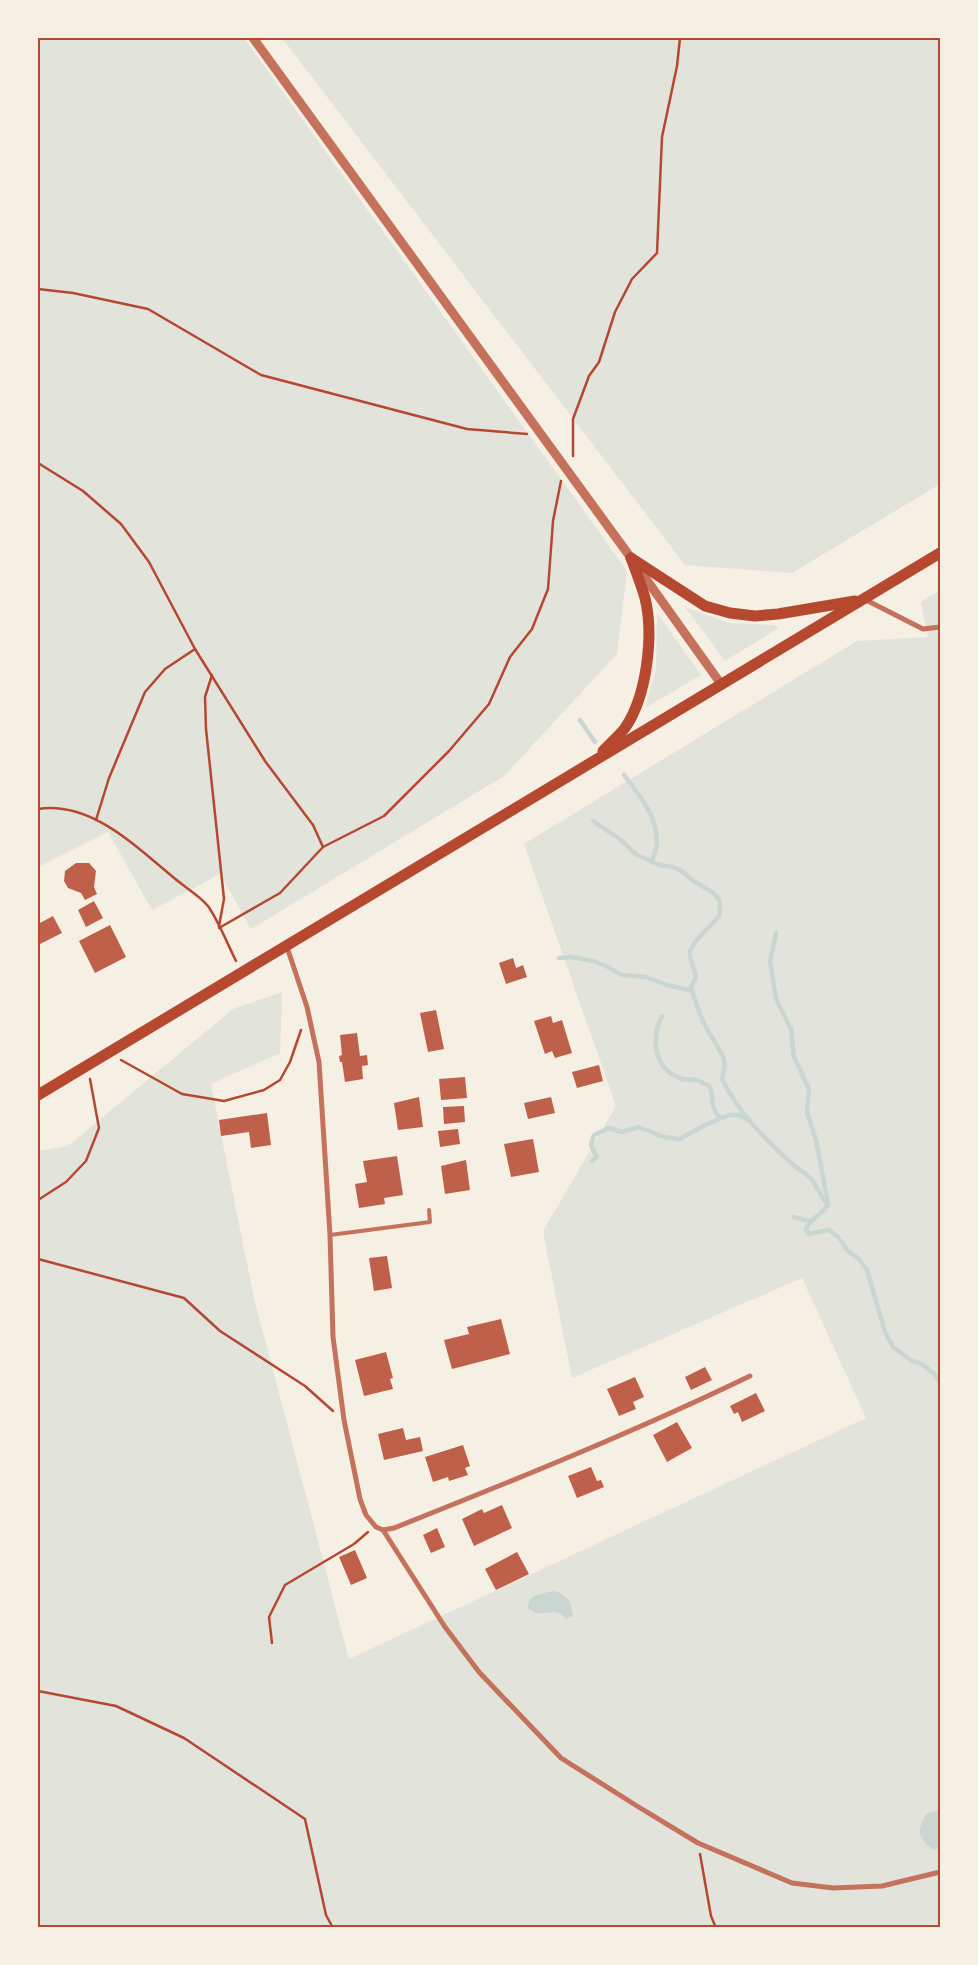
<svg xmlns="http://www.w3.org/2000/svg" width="978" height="1965" viewBox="0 0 978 1965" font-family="Inter,sans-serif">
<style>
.green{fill:#e2e4dc}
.water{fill:#c9d6d2}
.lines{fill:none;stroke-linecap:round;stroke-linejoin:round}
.stream{stroke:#c9d6d2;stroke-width:4.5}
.building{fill:#bf614a}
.path{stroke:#b5482f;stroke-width:2.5}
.service{stroke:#c5725c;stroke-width:4}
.minor{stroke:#c5725c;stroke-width:5}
.tertiary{stroke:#c5725c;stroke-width:9}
.primary{stroke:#b5482f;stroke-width:11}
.neatline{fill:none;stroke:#b5482f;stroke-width:2}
</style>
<rect width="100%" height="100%" fill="#f6efe4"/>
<!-- green -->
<g class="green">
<polygon points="38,38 244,38 627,571 617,654 504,776 251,929 220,874 152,910 108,832 38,867"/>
<polygon points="282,38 940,38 940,484 792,573 685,565"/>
<polygon points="940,590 940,1927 38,1927 38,1151 68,1146 233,1009 282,992 280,1053 211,1084 254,1298 349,1659 866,1418 802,1278 572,1378 543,1231 616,1106 524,844 857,641 928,637 921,602"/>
<polygon points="685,607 729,623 775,625 779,628 725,661"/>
<polygon points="657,613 701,675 645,708 656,670"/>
</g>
<!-- water -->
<g class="water">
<path d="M552 1591C566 1592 572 1602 573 1616L566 1619C555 1604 543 1621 528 1608 528 1594 540 1595 552 1591Z"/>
<path d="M940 1804V1848L933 1850C917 1835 916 1833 927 1813L937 1811Z"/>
</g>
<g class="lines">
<!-- stream -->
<g class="stream">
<polyline points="580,720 595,742"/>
<path d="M624 775C640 796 657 816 657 843 657 851 652 855 653 862 660 867 667 865 675 868 682 870 686 875 691 879 705 891 725 890 719 916L695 942 690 951V957L696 976 691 988 703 1022 723 1056 725 1066 722 1079C738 1112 764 1138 790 1162 797 1168 805 1173 811 1179 818 1187 821 1198 828 1205 820 1217 811 1217 806 1229L808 1234 829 1230 838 1237 847 1250 859 1259 867 1270 885 1332 893 1347 912 1361 922 1364 934 1374 940 1383"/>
<polyline points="593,821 621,840 637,855 653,862"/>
<polyline points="776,933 770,962 776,999 791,1029 794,1057 809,1089 807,1112 816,1140 828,1204"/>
<polyline points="559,958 571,957 593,961 606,966 622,975 646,977 667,985 692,991"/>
<path d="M662 1016C651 1039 653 1069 682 1079 687 1080 693 1079 698 1080 702 1082 706 1084 709 1086 715 1097 709 1107 720 1118"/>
<polyline points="592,1161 597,1157 591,1145 594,1135 609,1128 622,1132 639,1127 664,1137 680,1139 705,1125 729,1115 739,1115 748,1120"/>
<polyline points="794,1217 809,1221"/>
</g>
</g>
<!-- building -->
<g class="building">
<polygon points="76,863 89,863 96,871 94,887 97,894 85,900 81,893 68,888 64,881 65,871"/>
<polygon points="94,901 103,918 86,927 78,910"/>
<polygon points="53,916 62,933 38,945 38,924"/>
<polygon points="110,925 126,957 95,973 79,941"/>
<polygon points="513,958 516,968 523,965 527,977 506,984 499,963"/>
<polygon points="436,1010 444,1049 428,1052 420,1013"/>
<polygon points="551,1016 553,1023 562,1020 572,1053 555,1058 552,1051 545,1054 534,1021"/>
<polygon points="357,1033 360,1056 367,1055 368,1065 362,1066 363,1079 345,1082 342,1062 340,1062 339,1056 342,1055 340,1035"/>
<polygon points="599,1065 603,1081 577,1088 572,1072"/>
<polygon points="465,1077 467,1098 441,1100 439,1079"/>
<polygon points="419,1097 423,1127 398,1130 394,1103"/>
<polygon points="551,1097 555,1113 528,1119 524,1103"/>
<polygon points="464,1106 465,1122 444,1124 443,1107"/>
<polygon points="267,1113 271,1145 251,1148 249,1132 221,1136 219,1120"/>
<polygon points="458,1129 460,1144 440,1147 438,1131"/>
<polygon points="533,1139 539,1172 511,1177 504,1144"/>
<polygon points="397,1156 403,1195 384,1198 385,1204 359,1208 355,1184 367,1182 363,1161"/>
<polygon points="466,1160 470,1190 445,1194 441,1166"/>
<polygon points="387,1256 392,1288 374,1291 369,1258"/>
<polygon points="501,1319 510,1354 452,1369 444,1340 469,1334 467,1327"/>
<polygon points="386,1352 393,1378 390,1379 393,1389 364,1396 355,1360"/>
<polygon points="705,1367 712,1380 691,1390 685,1377"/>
<polygon points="635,1377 644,1397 633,1402 636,1409 619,1416 607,1389"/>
<polygon points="756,1393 765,1411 742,1422 738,1412 734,1414 730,1406"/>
<polygon points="677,1422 692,1448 667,1462 653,1435"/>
<polygon points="403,1428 406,1440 420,1437 423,1451 384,1460 378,1434"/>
<polygon points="463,1445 470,1466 465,1468 468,1475 449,1481 448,1477 433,1482 425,1457"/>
<polygon points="591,1467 597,1481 601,1480 604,1487 577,1498 568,1476"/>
<polygon points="502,1505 512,1528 474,1546 462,1519 482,1509 484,1513"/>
<polygon points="437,1528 445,1547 431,1553 423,1535"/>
<polygon points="355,1550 367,1578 351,1585 339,1557"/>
<polygon points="517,1552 529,1574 496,1590 485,1569"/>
</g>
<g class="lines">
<!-- path -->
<g class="path">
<polyline points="38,289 73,293 148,309 261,375 467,429 527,434"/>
<polyline points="573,456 573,419 589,376 599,362 615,312 632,279 657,253 662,137 677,66 680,38"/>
<polyline points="38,463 83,491 121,524 149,562 195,649 265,761 313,825 323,847"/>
<polyline points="212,675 205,697 206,729 224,899 219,926"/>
<path d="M38 809C91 801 135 846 173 877 183 886 199 895 208 906 219 922 227 943 236 961"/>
<polyline points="96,820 109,778 145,692 165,669 195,649"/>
<polyline points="219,928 280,893 323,847 384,816 449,751 489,704 510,657 532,629 548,589 553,521 561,481"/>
<polyline points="121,1060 182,1094 224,1101 264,1090 280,1080 290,1062 301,1030"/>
<polyline points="38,1200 66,1182 86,1161 99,1128 90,1079"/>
<polyline points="38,1259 184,1298 220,1331 305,1386 333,1411"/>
<polyline points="272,1643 269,1617 285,1585 354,1544 368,1532"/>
<polyline points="38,1691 116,1706 184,1738 305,1819 326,1915 333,1928"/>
<polyline points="700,1854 711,1916 716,1928"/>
</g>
<!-- service -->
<polyline class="service" points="330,1235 430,1222 429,1210"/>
<!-- minor -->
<g class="minor">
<polyline points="864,599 923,629 940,627"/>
<polyline points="287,947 307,1007 319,1062 330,1235 333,1337 344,1420 360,1499 366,1515 376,1527 383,1530 445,1627 479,1672 561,1758 637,1806 698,1843 792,1883 833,1888 882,1886 940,1872"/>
<path d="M383 1530 394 1528C515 1480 634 1432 750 1376"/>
</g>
<!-- tertiary -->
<polyline class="tertiary" points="253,38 631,558 721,684"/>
<!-- primary -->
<g class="primary">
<polyline points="631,558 705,606 730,613 755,616 778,614 855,601"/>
<path d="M603 751C610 743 619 736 625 728 647 696 654 635 645 598 641 584 636 571 631 558"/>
<polyline points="38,1095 940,553"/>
</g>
</g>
<!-- border -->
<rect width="978" height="1965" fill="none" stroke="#f6efe4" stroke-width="78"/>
<rect x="39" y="39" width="900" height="1887" class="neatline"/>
</svg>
